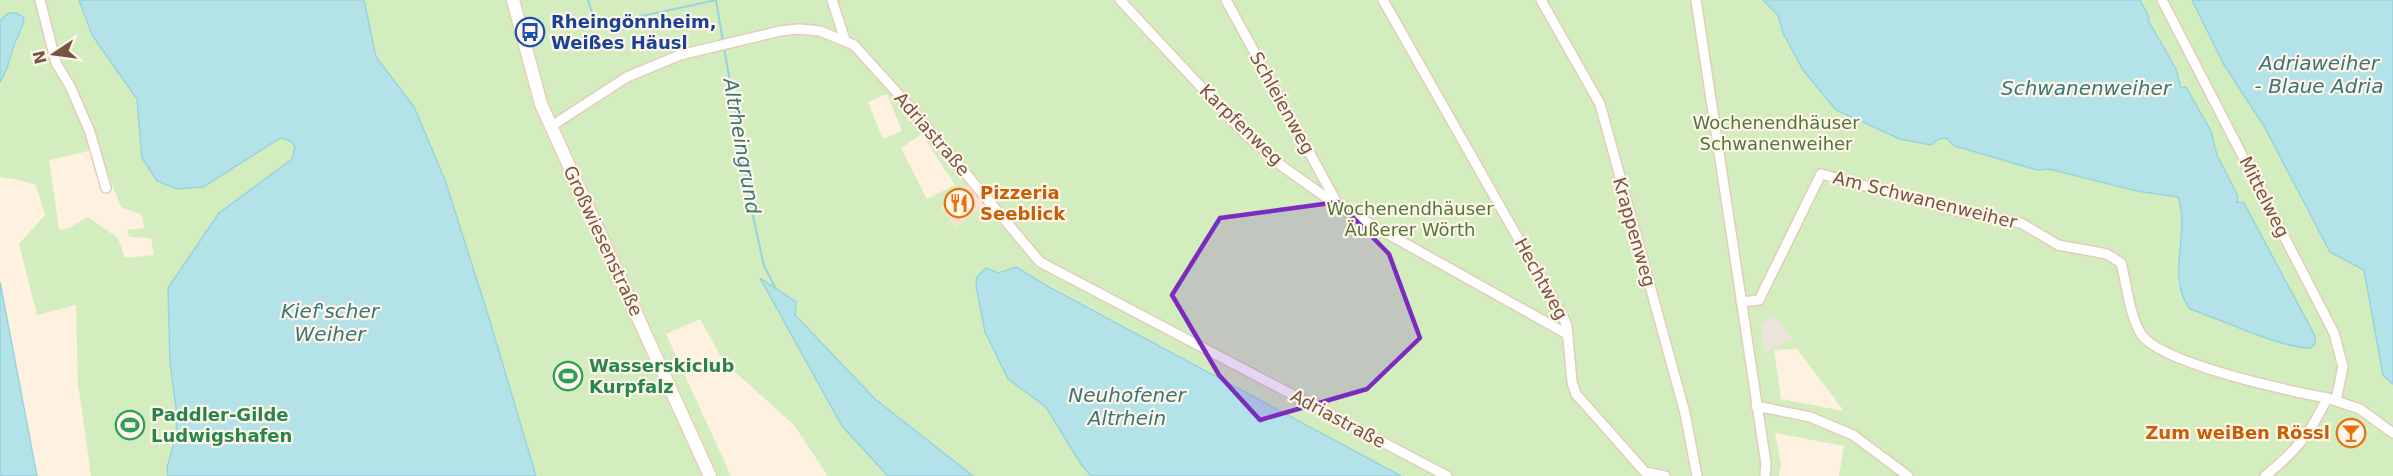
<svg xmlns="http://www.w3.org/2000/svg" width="2393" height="476" viewBox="0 0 2393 476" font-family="'DejaVu Sans',sans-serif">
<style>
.commercial{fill:#ffdfd3}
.industrial{fill:#ece3dc}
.green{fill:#d3edbe;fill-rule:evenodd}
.water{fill:#b3e3e9;stroke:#99d4dc;stroke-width:1.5}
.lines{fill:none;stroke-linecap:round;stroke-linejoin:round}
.stream{stroke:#99d4dc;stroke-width:2}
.street-casing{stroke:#e3cdbb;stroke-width:12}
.secondary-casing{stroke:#ebcfbb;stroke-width:15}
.street{stroke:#fff;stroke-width:9}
.secondary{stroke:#fff;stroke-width:12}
.marked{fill:#7b2cbf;fill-opacity:0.2;stroke:#7b2cbf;stroke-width:4.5;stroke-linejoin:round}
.labels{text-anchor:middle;stroke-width:4.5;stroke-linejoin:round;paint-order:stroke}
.transit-label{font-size:18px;font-weight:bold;fill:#164399;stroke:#fff5e8;text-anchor:start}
.street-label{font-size:18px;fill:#775545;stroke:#fff5e8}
.park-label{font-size:18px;fill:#4e783a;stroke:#fff5e8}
.food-label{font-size:18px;font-weight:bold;fill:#c56008;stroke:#fff5e8;text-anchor:start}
.leisure-label{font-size:18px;font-weight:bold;fill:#27864d;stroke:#fff5e8;text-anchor:start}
.water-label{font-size:20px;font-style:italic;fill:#38767e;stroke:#fff5e8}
</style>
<rect width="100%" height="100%" fill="#fef1e0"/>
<!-- commercial -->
<polygon class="commercial" points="970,184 986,203 956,228 941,209"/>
<!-- industrial -->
<polygon class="industrial" points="1774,316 1793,339 1765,352 1761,322"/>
<!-- green -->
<g class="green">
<path d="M0 0H79L92 35 137 99 142 158 253 154 281 138 291 140 295 147 292 159 219 213 200 242 168 330 177 415 176 435 167 468 168 476H91L79 390H82H78L76 305 37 315 19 244 45 215 36 185 19 180 0 177V82C11 66 13 46 23 29L8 13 0 21ZM98 149 121 207 142 215 144 228 127 230 129 237 151 238 154 255 125 258 118 238 88 217 67 229 59 230 49 160Z"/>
<path d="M364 0H1763L1779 15 1783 33 1803 70 1836 110 1900 139 1946 138 1955 146 2037 170 2049 169 2137 191 2178 197 2183 213 2178 284 2190 308 2277 341 2304 348 2315 343V336L2244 204 2237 203 2238 196 2217 155 2211 131 2181 88 2176 69 2148 20 2149 17 2140 0H2192L2224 65 2264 126 2330 252 2364 270 2383 375 2393 384V476H1839L1844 446 1775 433 1781 465 1779 476H1401L1016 267 977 277 976 285 985 333 1008 378 1046 407 1081 464 1091 476H973L875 399 761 279 842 426 888 476H828L794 425 724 362 700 319 666 334 731 476H536L489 318 445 180 414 107 376 57ZM887 94 902 131 883 139 868 102ZM922 134 955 185 927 199 901 148ZM970 184 986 203 956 227 941 208ZM1774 316 1793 339 1765 352 1761 323ZM1797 349 1844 411 1781 399 1774 350Z"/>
</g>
<!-- water -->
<g class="water">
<polygon points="79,0 364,0 376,57 414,107 445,180 489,318 536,476 168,476 167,468 176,435 177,415 170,363 168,288 219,213 292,159 295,147 291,141 280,138 203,187 177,189 157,181 142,158 137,99 92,35"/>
<path d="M1763 0H2140L2149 17 2148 20 2176 69 2181 88 2186 87 2211 131 2217 155 2238 196 2237 202 2244 203 2315 336V343L2311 348C2283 349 2220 319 2190 309 2165 276 2191 235 2178 197L2137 191 2049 169 2037 170 1955 146 1946 138 1939 139 1931 145 1900 139 1836 110 1803 70 1783 33 1778 15Z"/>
<polygon points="2192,0 2393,0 2393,384 2383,375 2364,270 2330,252 2264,126 2224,65"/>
<path d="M8 13H17L24 18C23 28 20 32 16 41 10 55 9 69 0 82V21Z"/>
<polygon points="1016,267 1046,285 1401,476 1091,476 1081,464 1046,407 1008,379 985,332 976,285 977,277 986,268 998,273"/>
<polygon points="760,278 796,302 795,315 875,399 973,476 888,476 842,426"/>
<polygon points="0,282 37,476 0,476"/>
</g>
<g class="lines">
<!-- stream -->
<g class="stream">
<polyline points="588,0 596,26 716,0"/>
<polyline points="716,0 723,42"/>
<polyline points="724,47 751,207 764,266 776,289"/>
</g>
<!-- street casing -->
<g class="street-casing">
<g id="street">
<polyline points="40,0 56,63 70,86 90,132 106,188"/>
<polyline points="832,0 845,40"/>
<polyline points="1120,0 1244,133 1282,166 1338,206 1567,334"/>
<polyline points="1226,0 1337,203"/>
<polyline points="1383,0 1565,321 1567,327 1572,382 1576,394 1645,472 1665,476"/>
<polyline points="1541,0 1600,104 1685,413 1697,476"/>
<polyline points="1696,0 1766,464 1765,476"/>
<polyline points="2162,0 2334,333 2343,367 2336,400"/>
<polyline points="550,127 627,77 680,55 780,31 799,29 820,31 854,45 910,107 1040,262 1447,476"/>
<path d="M1741 302 1759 300 1821 174 1965 213 2021 223 2058 245 2107 254 2121 263C2127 285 2129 314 2141 334 2161 364 2290 391 2327 398"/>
<polyline points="1756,406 1810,417 1853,435 1908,476"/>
<path d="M2265 476C2295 452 2311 433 2327 398L2360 409 2393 433"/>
</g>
</g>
<!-- secondary casing -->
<g class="secondary-casing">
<polyline id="secondary" points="513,0 541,104 710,476"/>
</g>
<!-- street -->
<use href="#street" class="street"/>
<!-- secondary -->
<use href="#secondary" class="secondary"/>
</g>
<!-- marked area -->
<path class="marked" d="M1338 202 1389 254 1420 338 1367 389 1260 420 1219 375 1172 295 1220 218Z"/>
<!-- icons -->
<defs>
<g id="bus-ring" transform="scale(1.5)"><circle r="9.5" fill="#fff5e8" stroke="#1a4fb4" stroke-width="1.5"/><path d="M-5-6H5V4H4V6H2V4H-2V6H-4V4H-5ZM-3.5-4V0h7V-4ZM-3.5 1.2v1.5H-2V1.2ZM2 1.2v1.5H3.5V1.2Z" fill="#1a4fb4"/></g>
<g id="restaurant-ring" transform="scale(1.5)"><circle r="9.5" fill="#fff5e8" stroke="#e8710a" stroke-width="1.5"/><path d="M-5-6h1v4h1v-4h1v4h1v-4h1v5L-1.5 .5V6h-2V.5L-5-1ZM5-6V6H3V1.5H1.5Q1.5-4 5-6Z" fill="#e8710a"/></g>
<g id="stadium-ring" transform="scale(1.5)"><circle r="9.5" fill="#fff5e8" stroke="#2e9e5b" stroke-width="1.5"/><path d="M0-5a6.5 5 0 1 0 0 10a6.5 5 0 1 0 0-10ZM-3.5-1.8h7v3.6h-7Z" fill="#2e9e5b"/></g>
<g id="bar-ring" transform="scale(1.5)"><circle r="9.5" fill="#fff5e8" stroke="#e8710a" stroke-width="1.5"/><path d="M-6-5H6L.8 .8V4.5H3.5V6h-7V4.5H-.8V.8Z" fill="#e8710a"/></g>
</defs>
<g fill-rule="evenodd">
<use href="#bus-ring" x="530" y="32"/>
<use href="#restaurant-ring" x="959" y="203"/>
<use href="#stadium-ring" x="568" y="376"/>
<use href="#stadium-ring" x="130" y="425"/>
<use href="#bar-ring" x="2351" y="433"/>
</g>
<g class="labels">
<!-- transit labels -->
<g class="transit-label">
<text x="551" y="28">Rheingönnheim,<tspan x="551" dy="21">Weißes Häusl</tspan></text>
</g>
<!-- street labels -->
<g class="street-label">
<text transform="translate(1282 103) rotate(61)" y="6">Schleienweg</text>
<text transform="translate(1241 125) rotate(44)" y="6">Karpfenweg</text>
<text transform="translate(932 134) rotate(49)" y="6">Adriastraße</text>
<text transform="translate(2264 197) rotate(63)" y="6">Mittelweg</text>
<text transform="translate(1925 200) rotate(14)" y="6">Am Schwanenweiher</text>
<text transform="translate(1634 232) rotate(74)" y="6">Krappenweg</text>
<text transform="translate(603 241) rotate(65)" y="6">Großwiesenstraße</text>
<text transform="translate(1541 279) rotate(61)" y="6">Hechtweg</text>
<text transform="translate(1338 419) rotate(28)" y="6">Adriastraße</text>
</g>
<!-- park labels -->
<g class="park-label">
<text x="1776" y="129">Wochenendhäuser<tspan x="1776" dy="21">Schwanenweiher</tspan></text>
<text x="1410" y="215">Wochenendhäuser<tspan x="1410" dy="21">Äußerer Wörth</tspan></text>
</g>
<!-- food labels -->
<g class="food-label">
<text x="980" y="199">Pizzeria<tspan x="980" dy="21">Seeblick</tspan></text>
<text x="2330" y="439" text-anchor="end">Zum weiBen Rössl</text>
</g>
<!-- leisure labels -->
<g class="leisure-label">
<text x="589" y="372">Wasserskiclub<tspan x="589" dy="21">Kurpfalz</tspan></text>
<text x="151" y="421">Paddler-Gilde<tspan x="151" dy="21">Ludwigshafen</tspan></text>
</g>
<!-- water labels -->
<g class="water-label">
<text x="2319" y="70">Adriaweiher<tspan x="2319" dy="23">- Blaue Adria</tspan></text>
<text x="2086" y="95">Schwanenweiher</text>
<text transform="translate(742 146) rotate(80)" y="7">Altrheingrund</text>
<text x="330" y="318">Kief'scher<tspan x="330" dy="23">Weiher</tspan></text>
<text x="1127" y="402">Neuhofener<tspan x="1127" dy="23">Altrhein</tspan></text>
</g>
</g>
<!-- north arrow -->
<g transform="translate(54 54) rotate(257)" stroke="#fff5e8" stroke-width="4.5" paint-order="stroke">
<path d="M0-4.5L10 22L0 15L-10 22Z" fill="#775545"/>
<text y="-9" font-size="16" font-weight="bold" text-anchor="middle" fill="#775545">N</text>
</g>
</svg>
